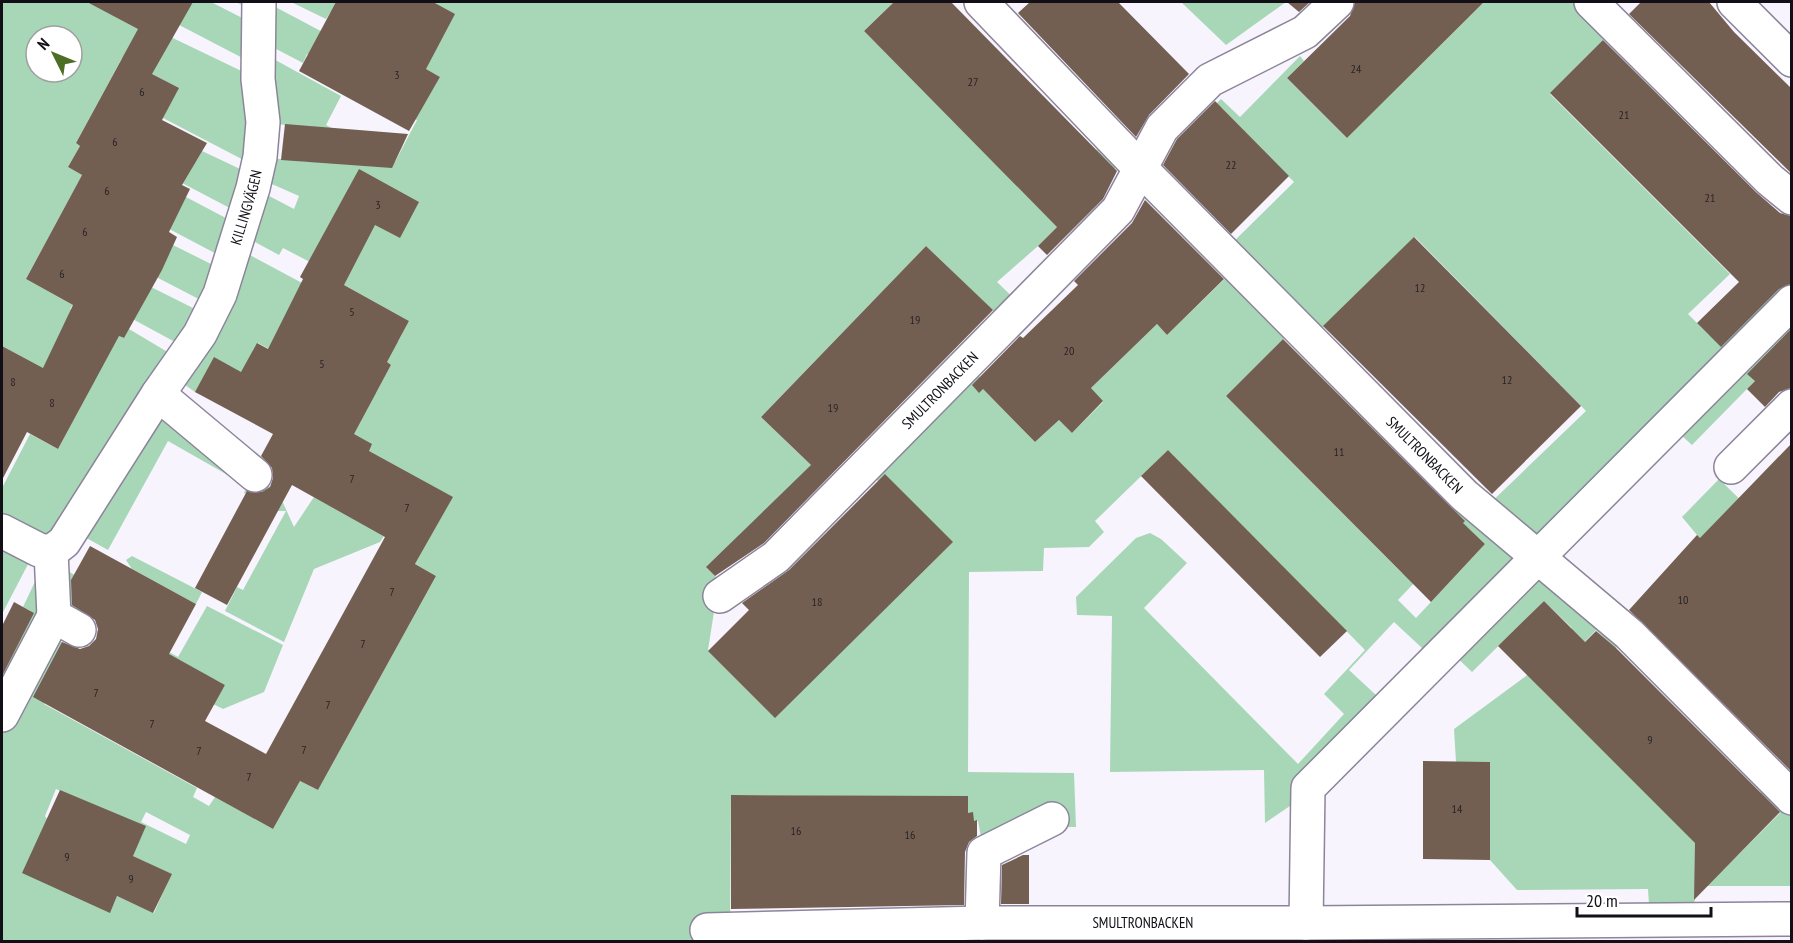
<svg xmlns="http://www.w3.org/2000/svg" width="1793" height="943" viewBox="0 0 1793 943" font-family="'PT Sans Narrow',sans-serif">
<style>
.green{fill:#a8d7b7;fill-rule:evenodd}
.building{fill:#735f51}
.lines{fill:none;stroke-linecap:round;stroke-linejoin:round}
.minor-casing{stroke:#8c849a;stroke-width:36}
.minor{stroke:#fff;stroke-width:33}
.labels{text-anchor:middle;stroke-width:5;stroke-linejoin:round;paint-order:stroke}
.number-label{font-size:12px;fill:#2a2326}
.street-label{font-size:15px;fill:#120f17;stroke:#fff}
</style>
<rect width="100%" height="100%" fill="#f7f4fe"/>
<!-- green -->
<g class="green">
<path d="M2 2H98L258 79V66L135 2H211L258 26 259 14 236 2H266L364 54 351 78 307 54 303 63 259 40V51L341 96 326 125 395 162 417 120 405 113 427 99 440 77 381 44 382 40 331 12 326 19 291 2H395L400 4 402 2H894L864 31 1039 208 1097 149 1116 167 1038 246 997 282 1023 307 1007 324 926 246 761 417 815 469 707 568 719 580 708 650 775 717 944 534 886 475 879 482 865 468 967 364 982 379 978 384 1035 442 1059 420 1072 433 1103 402 1091 388 1157 324 1167 335 1237 267 1223 252 1294 182 1221 107 1194 125 1221 99 1240 117 1300 56 1304 61 1287 78 1347 138 1484 2H1591L1609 34 1550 94 1730 274 1688 314 1709 335 1791 254V344L1692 445 1670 425 1539 557 1629 634 1615 649 1596 630 1540 688 1723 870 1780 813 1760 793 1774 780 1791 798V886H1695L1694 920H1650L1648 889 1517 890 1490 860V762H1456L1454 729 1526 676 1572 628 1544 601 1472 672 1448 649 1436 661 1394 622 1349 670 1389 707 1290 806 1265 823 1264 770 1110 772 1112 616 1077 615 1076 597 1136 538 1150 533 1161 539 1187 563 1144 608 1298 764 1344 714 1324 694 1365 650 1168 450 1095 521 1104 532 1089 547 1044 548 1043 571 969 572 968 772 1074 773 1076 827H1066L984 853 978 821H968V797L731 795 730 929 749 941H2V664L31 611 23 607 49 552 36 549 2 614V488L30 434 58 449 88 393 2 346ZM36 36H72V72H36ZM122 58 178 88 163 118 257 167 255 176 202 151 197 160 140 161 245 216 241 226 186 197 135 211 230 261 227 272 173 245 169 254H112L214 307 209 316 151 287 90 296 188 349 181 360 129 329 123 338 70 309 73 305 26 279 82 175 68 167 80 146 76 143ZM263 123 311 127 309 162 260 157ZM256 177 299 196 294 209 254 188ZM240 234 279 255 283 248 337 276 335 280 409 321 398 342 369 327 359 347 391 365 376 393 253 350 258 343 282 356C283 314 279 313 317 291L235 247ZM1415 237 1586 411 1482 511 1464 495 1402 573 1226 396 1296 326 1310 340ZM171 375 195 392 452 498 415 564 436 576 318 790 300 781 273 829 215 797 209 806 193 797 197 788 44 704 74 649 46 633 82 623 100 591 52 561 72 530 108 550 168 441 247 486 244 493 246 494 278 511H286L243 590 237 587 225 611 284 642 314 569 380 542 384 536 314 497 294 527 279 494 212 442 158 394ZM1467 527 1485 544 1416 618 1398 600ZM56 789 70 795 133 856 171 874 154 913 117 896 110 912 45 816ZM146 812 190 835 186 844 141 822Z"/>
<polygon points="1181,2 1286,2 1226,45"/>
<polygon points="1719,479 1791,549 1791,628 1724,700 1697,535 1682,517"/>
<polygon points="132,556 202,592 196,604 132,569 126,560"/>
<polygon points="128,604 169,652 178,657 207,606 283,645 264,692 223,709 213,704 225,685 208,676 197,695"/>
</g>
<!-- building -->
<g class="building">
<polygon points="87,2 193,2 152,74 179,88 162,120 207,143 182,185 190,189 169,232 177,237 162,270 124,338 119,336 58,449 27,432 2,480 2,346 43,368 73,305 26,279 82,175 68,167 80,146 76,143 138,29"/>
<polygon points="336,2 433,2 455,14 426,69 440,77 409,131 299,71"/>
<polygon points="894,2 951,2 1117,171 1103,199 1047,255 1038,246 1057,227 864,31"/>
<polygon points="1030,2 1118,2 1189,74 1149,115 1136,137 1018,13"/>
<polygon points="1287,2 1310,2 1299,12"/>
<polygon points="1355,2 1484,2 1347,138 1287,78 1350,16"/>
<polygon points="1641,2 1709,2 1734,32 1791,88 1791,173 1629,14"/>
<polygon points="1603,40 1757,193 1780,213 1791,216 1791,284 1779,289 1721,347 1697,323 1739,282 1550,93"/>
<polygon points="1215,101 1289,176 1231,234 1163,165 1177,139"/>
<polygon points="285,124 408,134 392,168 281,160"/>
<polygon points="359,169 419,202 400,238 375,225 344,285 409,321 387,362 391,365 354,434 372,444 369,451 453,497 415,564 436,576 318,790 300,781 273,829 33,697 62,642 80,649 89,646 96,639 98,629 95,620 72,605 71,580 90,546 196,604 169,654 225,685 205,721 266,754 385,537 292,485 227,605 195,588 247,491 262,492 270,487 273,478 272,468 261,456 273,434 195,392 214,357 241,372 257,343 268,349 303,279 300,277"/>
<polygon points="1145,200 1224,279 1167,335 1157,324 1091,388 1103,401 1072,433 1059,420 1035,442 983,389 979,393 972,385 1020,336 1023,338 1078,285 1074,281 1132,223"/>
<polygon points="1414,237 1581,406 1492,494 1323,326"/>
<polygon points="926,246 993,310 764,543 715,576 706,567 811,465 761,417"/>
<polygon points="1791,329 1791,388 1779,392 1765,407 1747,389 1755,381 1747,374"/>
<polygon points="1283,339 1465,521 1463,523 1485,544 1431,602 1226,396"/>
<polygon points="1791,444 1791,771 1629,610 1697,535 1700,538"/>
<polygon points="1168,450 1347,631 1320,657 1141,476"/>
<polygon points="885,474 953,542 775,718 708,651 749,610 742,603 789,570"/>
<polygon points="1544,601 1585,642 1596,631 1616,648 1780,812 1694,900 1695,843 1498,646"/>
<polygon points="14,602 34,613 2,676 2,626"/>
<polygon points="1423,761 1490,762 1490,860 1423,859"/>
<polygon points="60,790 146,826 133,856 172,874 153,913 117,896 110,913 22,873"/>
<polygon points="731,795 968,796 968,813 973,812 974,821 977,820 977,836 969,842 965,852 964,905 731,909"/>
<polygon points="1023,855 1029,855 1029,904 1001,904 1002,865"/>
</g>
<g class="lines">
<!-- minor casing -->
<g class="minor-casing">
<g id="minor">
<path id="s1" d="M981 2 1140 168 1464 495 1629 634 1792 798"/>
<polyline points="1591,2 1770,180 1792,198"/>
<polyline points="1734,2 1792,60"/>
<polyline points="158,394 255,475"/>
<polyline points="1731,467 1792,406"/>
<path id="s2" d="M2 531 39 550 51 552 64 542 158 394 200 334 220 294 253 188 260 157 263 122 258 79 259 2"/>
<polyline points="51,552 54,616 79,630"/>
<path id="s3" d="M720 596 776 557 1118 210 1162 128 1210 80 1305 32 1337 2"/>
<polyline points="2,715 54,616"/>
<polyline points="982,923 984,853 1052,819"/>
<polyline points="1306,923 1308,788 1792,302"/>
<path id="s4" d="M707 930 982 923H1306L1792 919"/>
</g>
</g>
<!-- minor -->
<use href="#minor" class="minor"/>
</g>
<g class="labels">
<!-- number labels -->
<g class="number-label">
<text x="1356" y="73">24</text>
<text x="397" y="79">3</text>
<text x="973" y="86">27</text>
<text x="142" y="96">6</text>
<text x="1624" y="119">21</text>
<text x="115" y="146">6</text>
<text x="1231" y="169">22</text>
<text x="107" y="195">6</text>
<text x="1710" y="202">21</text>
<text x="378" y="209">3</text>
<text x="85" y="236">6</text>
<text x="62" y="278">6</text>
<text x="1420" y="292">12</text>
<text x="352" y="316">5</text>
<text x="915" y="324">19</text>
<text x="1069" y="355">20</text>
<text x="322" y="368">5</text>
<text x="1507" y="384">12</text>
<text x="13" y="386">8</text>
<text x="52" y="407">8</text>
<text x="833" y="412">19</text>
<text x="1339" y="456">11</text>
<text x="352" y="483">7</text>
<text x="407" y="512">7</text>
<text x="392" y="596">7</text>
<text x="1683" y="604">10</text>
<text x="817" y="606">18</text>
<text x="363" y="648">7</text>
<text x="96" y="697">7</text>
<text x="328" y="709">7</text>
<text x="152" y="728">7</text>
<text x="1650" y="744">9</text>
<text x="304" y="754">7</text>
<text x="199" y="755">7</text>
<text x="249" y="781">7</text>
<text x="1457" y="813">14</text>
<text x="796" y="835">16</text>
<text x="910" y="839">16</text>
<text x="67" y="861">9</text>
<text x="131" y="883">9</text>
</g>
<!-- street labels -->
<g class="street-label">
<text dy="5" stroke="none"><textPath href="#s2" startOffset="454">KILLINGVÄGEN</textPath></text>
<text dy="5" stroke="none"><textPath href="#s3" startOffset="302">SMULTRONBACKEN</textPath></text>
<text dy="5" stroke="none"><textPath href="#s1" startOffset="634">SMULTRONBACKEN</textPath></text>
<text dy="5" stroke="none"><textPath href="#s4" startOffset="436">SMULTRONBACKEN</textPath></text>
</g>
</g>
<!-- border -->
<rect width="1793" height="943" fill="none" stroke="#120f17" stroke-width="6"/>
<!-- north arrow -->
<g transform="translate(54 54) rotate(313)"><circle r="28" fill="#ffffff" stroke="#a09fa2" stroke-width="1.5"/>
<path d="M0-4.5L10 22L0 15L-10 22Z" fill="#4d6e25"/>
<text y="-9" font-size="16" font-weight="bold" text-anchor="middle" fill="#120f17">N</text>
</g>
<!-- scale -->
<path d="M1577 907v9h134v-9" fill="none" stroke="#120f17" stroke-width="3"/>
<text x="1586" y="907" font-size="18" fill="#120f17" stroke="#ffffff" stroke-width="4.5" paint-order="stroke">20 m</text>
</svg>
